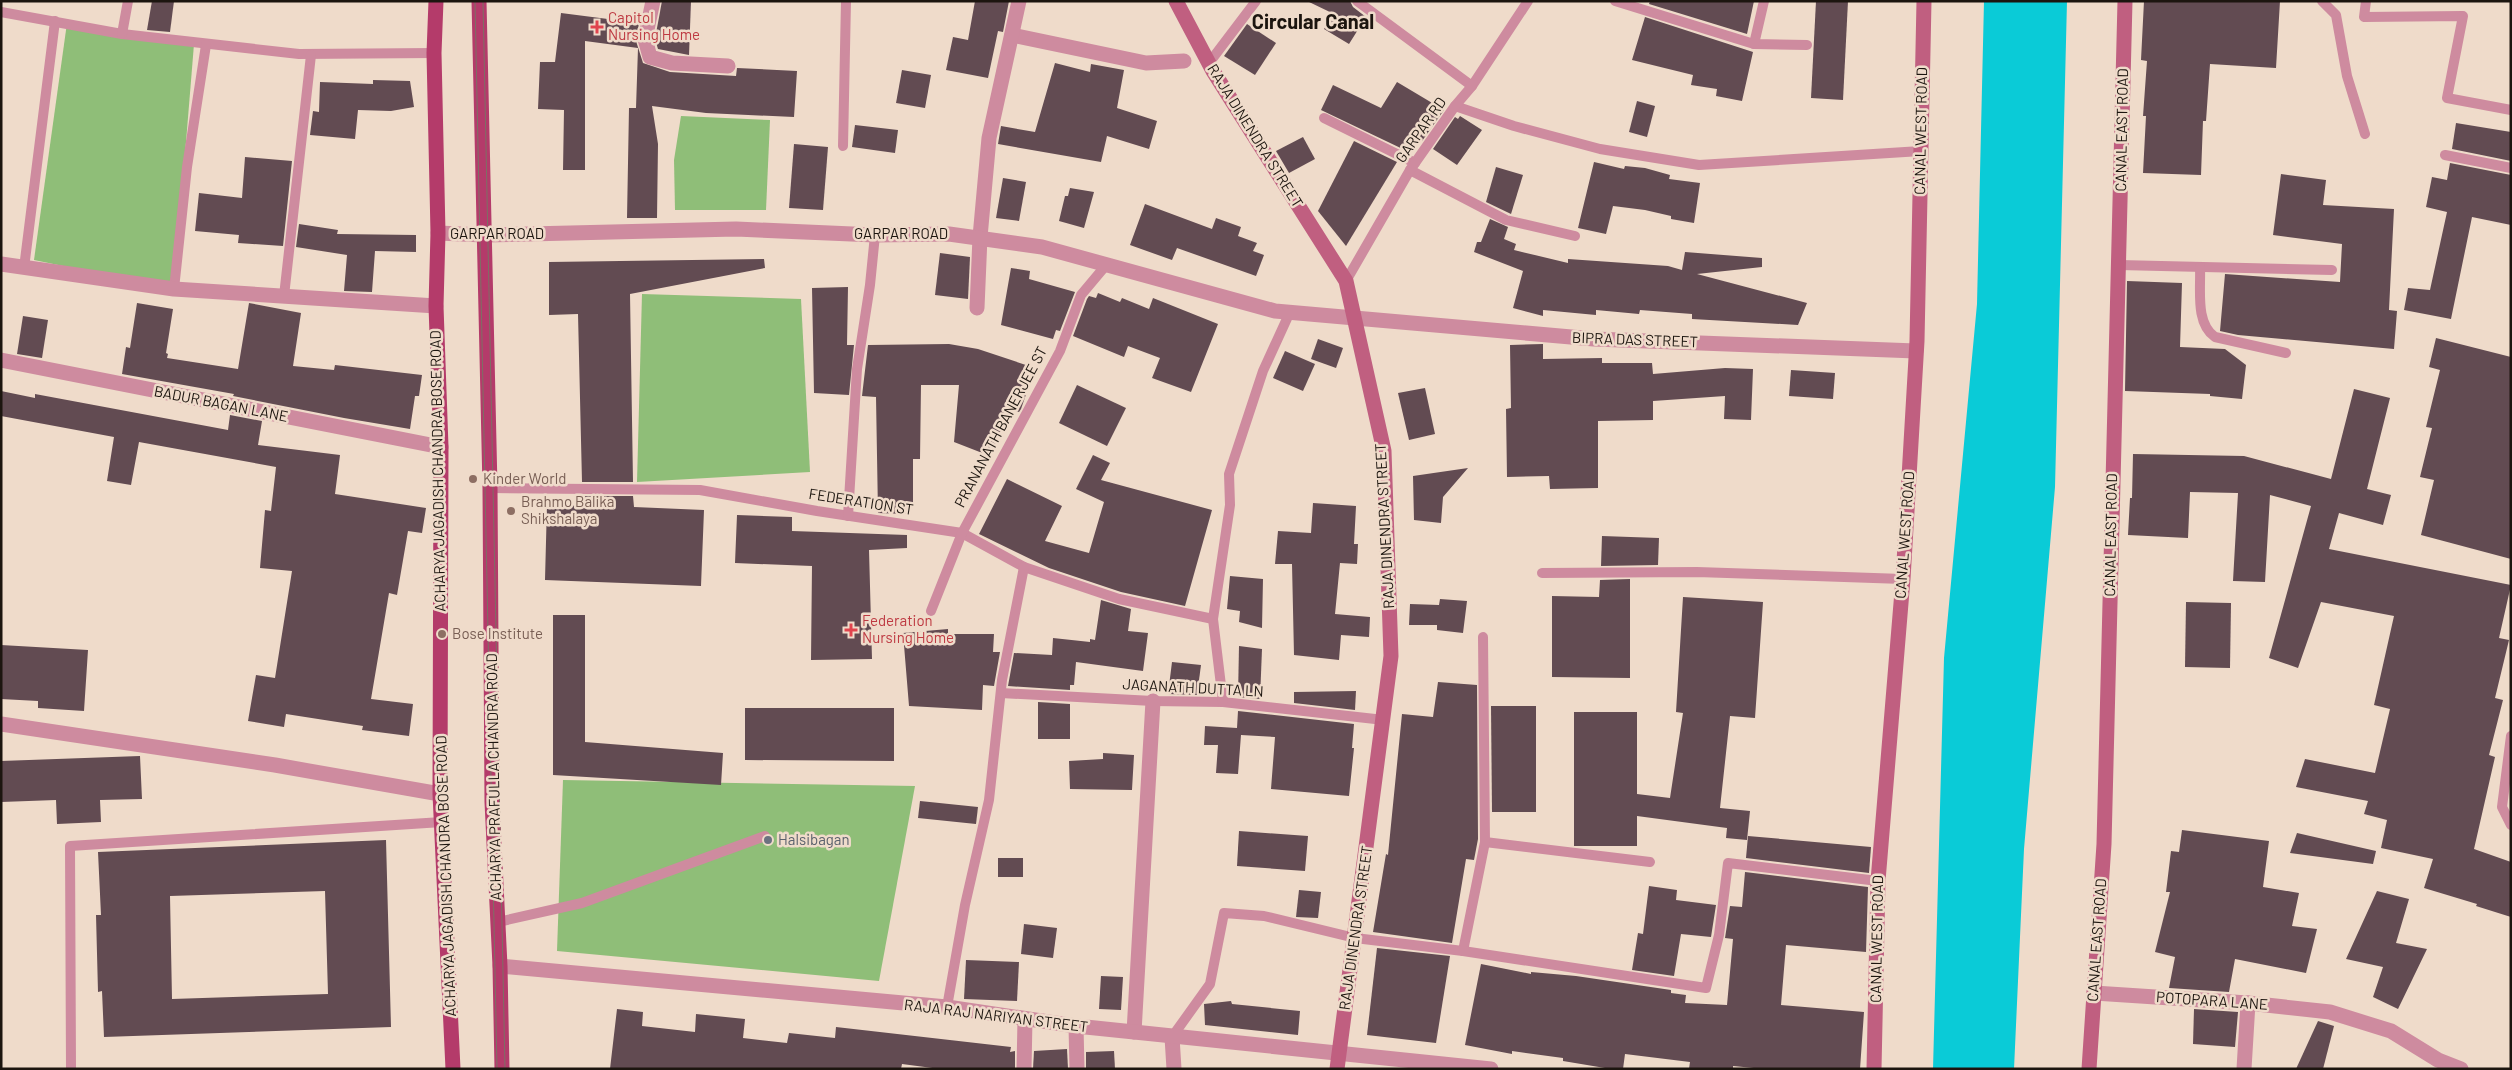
<svg xmlns="http://www.w3.org/2000/svg" width="2512" height="1070" viewBox="0 0 2512 1070" font-family="Barlow,sans-serif">
<style>
.green{fill:#8fbe78}
.water{fill:#0acbd7}
.building{fill:#624b52;fill-rule:evenodd}
.lines{fill:none;stroke-linecap:round;stroke-linejoin:round}
.service{stroke:#ce8b9f;stroke-width:10}
.minor{stroke:#ce8b9f;stroke-width:15}
.tertiary{stroke:#ce8b9f;stroke-width:15}
.secondary{stroke:#c05f80;stroke-width:15}
.primary{stroke:#b43b6a;stroke-width:15}
.tram{stroke:#7d7065;stroke-width:1}
.health-dot{fill:#e0444e;stroke:#efdbca;stroke-width:2}
.education-dot{fill:#8d6e63;stroke:#efdbca;stroke-width:2}
.worship-dot{fill:#6b7280;stroke:#efdbca;stroke-width:2}
.labels{text-anchor:middle;stroke-width:5;stroke-linejoin:round;paint-order:stroke}
.health-label{font-size:15px;fill:#be3a42;stroke:#efdbca;text-anchor:start}
.street-label{font-size:15px;fill:#1c150f;stroke:#efdbca}
.education-label{font-size:15px;fill:#785e54;stroke:#efdbca;text-anchor:start}
.worship-label{font-size:15px;fill:#5b616d;stroke:#efdbca;text-anchor:start}
.district-label{font-size:20px;font-weight:bold;fill:#1c150f;stroke:#efdbca}
</style>
<rect width="100%" height="100%" fill="#efdbca"/>
<!-- green -->
<g class="green">
<polygon points="67,23 194,44 174,289 34,260"/>
<polygon points="681,116 770,120 766,210 675,210 674,160"/>
<polygon points="642,294 801,299 810,472 637,482"/>
<polygon points="563,780 915,786 879,981 557,951"/>
</g>
<!-- water -->
<polygon class="water" points="1984,1 2067,1 2055,487 2024,849 2014,1069 1933,1069 1944,658 1977,304"/>
<!-- building -->
<g class="building">
<polygon points="152,1 174,1 170,32 147,30"/>
<polygon points="662,1 691,1 689,55 658,49 655,39"/>
<polygon points="975,1 1009,1 1003,32 998,31 988,78 946,70 953,37 968,40"/>
<polygon points="1307,1 1350,1 1353,7 1366,17 1349,44 1324,29 1334,14"/>
<polygon points="1650,1 1754,1 1747,34 1649,4"/>
<polygon points="1816,1 1848,1 1843,100 1811,98"/>
<polygon points="2144,1 2280,1 2276,68 2210,64 2206,121 2203,121 2201,175 2143,173 2146,116 2143,116 2147,61 2141,60"/>
<polygon points="561,13 639,23 636,41 643,63 670,72 736,76 737,68 797,71 794,117 706,113 652,106 658,144 657,218 627,218 629,108 636,108 638,48 585,41 585,170 563,170 564,110 538,109 540,62 555,62"/>
<polygon points="1645,17 1753,52 1742,101 1716,96 1717,89 1691,85 1693,75 1632,60"/>
<polygon points="1247,24 1276,43 1255,75 1224,56"/>
<polygon points="1055,63 1090,72 1091,64 1124,70 1117,108 1157,121 1149,149 1107,136 1101,162 998,144 1001,126 1035,132"/>
<polygon points="902,70 931,75 925,108 896,103"/>
<polygon points="373,80 410,81 414,107 391,111 358,110 355,139 310,135 313,111 319,112 320,82 373,84"/>
<polygon points="1397,82 1444,110 1422,141 1418,138 1409,152 1321,110 1333,85 1381,108"/>
<polygon points="1637,101 1655,106 1647,137 1629,132"/>
<polygon points="1460,116 1482,130 1457,165 1433,149 1455,117 1458,119"/>
<polygon points="2456,123 2511,132 2511,161 2452,149"/>
<polygon points="855,125 898,130 895,153 852,147"/>
<polygon points="1303,137 1315,159 1289,173 1276,151"/>
<polygon points="1354,141 1397,162 1346,246 1318,211"/>
<polygon points="794,144 828,147 823,210 789,208"/>
<polygon points="245,157 292,161 283,246 238,243 239,235 195,231 199,193 242,198"/>
<polygon points="1594,162 1624,169 1625,166 1645,168 1670,175 1669,179 1700,183 1694,223 1671,219 1671,216 1645,210 1613,206 1606,234 1578,228"/>
<polygon points="2450,163 2511,175 2511,225 2472,217 2451,319 2404,310 2408,288 2430,290 2447,212 2426,207 2432,177 2447,180"/>
<polygon points="1496,167 1523,175 1511,214 1486,202"/>
<polygon points="2281,174 2326,180 2323,205 2394,209 2389,310 2397,311 2394,349 2238,335 2220,331 2225,274 2340,282 2342,244 2273,235"/>
<polygon points="1003,178 1026,182 1019,221 996,218"/>
<polygon points="1070,188 1094,192 1084,228 1059,221 1065,196 1068,196"/>
<polygon points="1145,204 1212,229 1216,218 1241,227 1238,236 1257,243 1253,251 1264,255 1256,276 1177,248 1172,260 1130,245"/>
<polygon points="1490,219 1508,227 1504,239 1516,244 1514,250 1568,263 1568,259 1668,266 1682,270 1685,252 1762,258 1762,267 1697,274 1807,303 1798,325 1692,319 1692,314 1640,310 1639,314 1596,310 1596,315 1543,310 1543,316 1513,308 1523,271 1474,252 1477,242 1481,242"/>
<polygon points="299,224 338,230 337,234 416,235 416,252 375,251 372,292 344,291 347,255 296,247"/>
<polygon points="940,253 970,257 968,299 935,295"/>
<polygon points="764,259 765,268 630,294 633,482 582,482 578,314 549,315 549,262"/>
<polygon points="1011,268 1030,271 1029,279 1075,292 1060,331 1056,330 1053,339 1001,325"/>
<polygon points="2127,281 2182,283 2180,347 2225,349 2246,365 2242,399 2210,396 2210,394 2125,391"/>
<polygon points="848,287 847,345 854,345 849,395 814,393 812,288"/>
<polygon points="1098,293 1120,302 1122,298 1149,309 1153,298 1218,324 1191,392 1152,378 1160,358 1128,346 1124,357 1073,336 1087,299 1089,296 1096,298"/>
<polygon points="137,303 173,309 166,353 168,354 167,358 238,369 249,303 301,313 293,366 334,370 335,365 422,375 419,396 415,396 410,429 344,418 233,396 234,394 122,374 126,347 130,348"/>
<polygon points="23,316 48,320 42,358 17,354"/>
<polygon points="2436,338 2511,357 2511,559 2421,535 2434,480 2420,477 2432,428 2426,427 2440,370 2429,367"/>
<polygon points="1318,339 1343,348 1336,368 1311,359"/>
<polygon points="949,344 978,349 1035,368 1021,409 1019,412 1010,409 990,456 954,442 959,385 921,385 920,459 913,459 913,504 906,504 906,514 878,513 876,397 862,396 868,345"/>
<polygon points="1543,344 1543,359 1602,358 1602,363 1652,363 1653,374 1725,368 1753,369 1751,420 1724,419 1725,396 1653,401 1653,420 1598,421 1598,488 1550,489 1549,476 1507,477 1506,409 1511,408 1510,345"/>
<polygon points="1285,351 1315,364 1303,391 1273,378"/>
<polygon points="1791,370 1835,373 1833,399 1789,396"/>
<polygon points="1077,385 1126,408 1107,446 1059,423"/>
<polygon points="1425,388 1435,434 1409,440 1398,393"/>
<polygon points="2354,389 2390,398 2367,489 2391,495 2383,525 2339,513 2329,549 2511,585 2499,638 2509,640 2495,698 2503,700 2489,755 2495,757 2474,849 2511,862 2511,917 2476,906 2477,904 2424,888 2433,859 2381,848 2387,820 2364,814 2368,801 2296,787 2305,759 2375,773 2390,709 2374,705 2394,616 2321,602 2298,668 2269,658 2311,506 2270,495 2265,582 2233,581 2238,493 2190,492 2188,538 2128,535 2130,498 2132,498 2133,454 2244,456 2331,479"/>
<polygon points="1,391 35,398 35,394 228,430 230,415 262,421 258,445 340,455 335,494 426,508 422,533 408,531 397,595 389,593 371,699 413,704 409,736 362,730 363,726 286,714 284,727 248,721 256,675 275,678 292,571 260,568 265,510 271,511 276,467 139,442 131,485 107,481 114,437 1,416"/>
<polygon points="1093,455 1110,463 1101,480 1212,510 1185,606 1121,592 1049,568 979,534 1007,479 1062,506 1045,541 1089,553 1104,502 1076,489"/>
<polygon points="1468,468 1443,497 1441,523 1414,520 1413,476"/>
<polygon points="582,496 633,496 634,507 704,510 701,586 545,580 547,504 582,506"/>
<polygon points="1313,503 1356,506 1354,544 1358,544 1357,564 1340,563 1335,614 1370,617 1369,637 1341,635 1339,660 1294,655 1292,564 1275,564 1278,531 1311,533"/>
<polygon points="737,515 792,517 792,531 907,535 907,548 869,550 872,659 811,660 812,566 735,563"/>
<polygon points="1602,536 1659,538 1658,565 1601,566"/>
<polygon points="1230,576 1263,579 1262,628 1239,622 1240,611 1227,609"/>
<polygon points="1630,579 1630,678 1552,677 1552,596 1599,597 1600,580"/>
<polygon points="1683,597 1763,602 1755,718 1730,716 1720,808 1750,811 1747,840 1726,838 1727,828 1637,816 1637,846 1574,846 1574,712 1637,712 1637,794 1670,798 1683,713 1676,712"/>
<polygon points="1440,599 1467,601 1463,633 1437,630 1437,625 1409,625 1410,604 1439,605"/>
<polygon points="1101,600 1131,609 1128,631 1148,633 1143,671 1076,662 1074,685 1070,685 1070,690 1008,686 1014,653 1052,655 1053,638 1090,642 1090,639 1095,640"/>
<polygon points="2186,602 2231,603 2230,668 2185,667"/>
<polygon points="553,615 585,615 585,742 723,753 721,785 553,775"/>
<polygon points="948,629 948,634 994,634 993,652 1000,652 994,686 983,685 982,710 909,706 903,633"/>
<polygon points="1,645 88,650 84,711 38,708 38,701 1,699"/>
<polygon points="1239,646 1262,649 1260,699 1238,697"/>
<polygon points="1172,662 1201,665 1197,695 1168,694"/>
<polygon points="1438,682 1477,685 1478,839 1474,860 1466,859 1452,943 1373,932 1386,854 1388,855 1402,714 1433,717"/>
<polygon points="1356,691 1355,710 1294,703 1294,692"/>
<polygon points="1038,702 1070,704 1070,739 1038,739"/>
<polygon points="1491,706 1536,706 1536,812 1492,812"/>
<polygon points="745,708 894,708 894,761 745,760"/>
<polygon points="1238,711 1354,724 1352,748 1354,748 1349,796 1271,789 1275,737 1241,735 1238,774 1216,773 1218,745 1204,745 1205,726 1237,728"/>
<polygon points="1103,753 1134,755 1132,790 1070,789 1069,761 1103,759"/>
<polygon points="140,756 142,799 100,800 101,822 57,824 56,800 1,802 1,761"/>
<polygon points="920,801 978,807 976,824 918,818"/>
<polygon points="2182,830 2269,841 2263,887 2299,893 2292,926 2317,929 2306,973 2235,959 2229,992 2169,988 2175,957 2155,952 2170,892 2166,892 2171,851 2179,852"/>
<polygon points="1239,831 1308,836 1305,871 1237,866"/>
<polygon points="2297,833 2376,851 2373,864 2290,853"/>
<polygon points="1748,836 1871,847 1869,873 1746,858"/>
<path d="M386 840 391 1027 104 1037 102 991 98 992 96 915H101L98 852ZM325 891 328 994 172 999 170 896Z"/>
<rect x="998" y="858" width="25" height="19"/>
<polygon points="1745,872 1868,887 1866,952 1786,945 1781,1005 1864,1012 1860,1069 1764,1069 1733,1066 1733,1069 1689,1069 1690,1062 1625,1054 1623,1069 1611,1069 1563,1061 1563,1058 1512,1051 1512,1054 1465,1045 1481,964 1531,974 1531,972 1576,976 1671,990 1671,993 1686,995 1685,1003 1727,1005 1733,939 1725,938 1730,906 1742,907"/>
<polygon points="1649,886 1677,890 1676,900 1716,905 1711,937 1681,934 1674,976 1632,970 1638,933 1643,934"/>
<polygon points="1299,890 1321,892 1318,918 1296,917"/>
<polygon points="2377,891 2409,899 2396,943 2427,949 2398,1009 2373,997 2383,967 2346,959"/>
<polygon points="1024,924 1057,928 1053,958 1021,954"/>
<polygon points="1377,948 1450,956 1436,1043 1367,1035"/>
<polygon points="966,960 1019,962 1017,1001 964,999"/>
<polygon points="1101,976 1123,977 1121,1010 1099,1009"/>
<polygon points="1231,1001 1232,1004 1300,1011 1298,1035 1205,1025 1204,1004"/>
<polygon points="617,1009 643,1012 642,1026 695,1032 696,1014 745,1019 743,1038 787,1043 789,1033 835,1038 836,1027 1011,1047 1010,1052 1015,1051 1015,1069 940,1069 902,1064 901,1069 610,1069"/>
<polygon points="2194,1009 2238,1012 2235,1047 2193,1044"/>
<polygon points="2318,1021 2334,1026 2323,1069 2296,1069"/>
<polygon points="1067,1049 1068,1069 1033,1069 1034,1051"/>
<polygon points="1114,1051 1115,1069 1086,1069 1086,1052"/>
</g>
<g class="lines">
<!-- service -->
<g class="service">
<polyline points="1357,1 1472,86"/>
<polyline points="1615,1 1754,44 1807,45"/>
<polyline points="2322,1 2336,15 2347,76 2365,134"/>
<polyline points="2366,1 2364,17 2463,16 2447,98 2511,110"/>
<polyline points="1,12 122,34 299,54 434,53"/>
<polyline points="122,34 128,1"/>
<polyline points="1754,44 1764,1"/>
<polyline points="1209,63 1256,1"/>
<polyline points="1455,106 1514,126 1600,149 1699,165 1921,151"/>
<polyline points="1324,118 1415,163"/>
<polyline points="843,146 846,1"/>
<polyline points="2445,155 2511,168"/>
<polyline points="1410,170 1506,220 1575,236"/>
<polyline points="2119,265 2332,270"/>
<path d="M2200 267C2201 290 2195 323 2215 337L2286 353"/>
<polyline points="24,268 55,21"/>
<polyline points="1346,281 1410,170 1455,106 1472,86 1528,1"/>
<polyline points="174,289 187,167 206,45"/>
<polyline points="284,296 311,55"/>
<polyline points="490,488 700,490 817,511 962,533 1024,567 1119,599 1213,619"/>
<polyline points="848,516 857,369 870,285 875,235"/>
<polyline points="1542,573 1697,572 1903,579"/>
<polyline points="931,611 962,533 1060,351 1081,295 1107,264"/>
<polyline points="1001,693 1153,701 1223,702 1384,720"/>
<polyline points="1223,702 1213,619 1230,505 1229,474 1263,371 1290,312"/>
<polyline points="2511,736 2502,807 2511,825"/>
<polyline points="1485,842 1650,862"/>
<polyline points="498,922 582,903 765,836"/>
<polyline points="1463,951 1485,842 1483,637"/>
<polyline points="947,1007 965,905 989,800 1002,680 1024,567"/>
<polyline points="1172,1037 1210,984 1224,913 1264,916 1355,938 1463,951 1706,988 1719,935 1728,863 1878,881"/>
<polyline points="71,1069 70,846 442,822"/>
</g>
<!-- minor -->
<g class="minor">
<polyline points="653,1 645,39 650,57 672,63 728,66"/>
<polyline points="1012,35 1146,63 1184,61"/>
<polyline points="1,264 174,289 436,306"/>
<polyline points="977,308 980,237 989,138 1019,1"/>
<polyline points="1,724 275,765 440,794"/>
<polyline points="2094,993 2248,1003 2330,1012 2391,1031 2438,1060 2461,1069"/>
<polyline points="1076,1026 1077,1069"/>
<polyline points="1134,1032 1153,701"/>
<polyline points="1172,1037 1174,1069"/>
<polyline points="1024,1069 1025,1019"/>
<polyline points="2244,1069 2248,1003"/>
</g>
<!-- tertiary -->
<g class="tertiary">
<polyline points="438,233 484,235 736,229 875,235 949,234 1042,247 1275,311 1594,339 1916,351"/>
<polyline points="1,360 441,447"/>
<polyline points="500,966 947,1007 1076,1026 1491,1069"/>
</g>
<!-- secondary -->
<g class="secondary">
<polyline points="1176,1 1213,71 1346,281 1384,451 1391,656 1337,1069"/>
<polyline points="1874,1069 1878,881 1903,579 1917,341 1924,1"/>
<polyline points="2089,1069 2104,844 2125,1"/>
</g>
<!-- primary -->
<g class="primary">
<polyline points="436,1 434,53 438,233 436,306 441,447 440,794 453,1069"/>
<polyline points="479,1 490,488 492,802 500,966 502,1069"/>
</g>
<!-- tram -->
<g class="tram">
<polyline points="475,1 497,1069"/>
<polyline points="483,1 505,1069"/>
</g>
</g>
<!-- markers -->
<g class="health-dot">
<path d="M594.5 19.5h5v5h5v5h-5v5h-5v-5h-5v-5h5z"/>
<path d="M848.5 622.5h5v5h5v5h-5v5h-5v-5h-5v-5h5z"/>
</g>
<g class="education-dot">
<circle cx="473" cy="479" r="5"/>
<circle cx="511" cy="511" r="5"/>
<circle cx="442" cy="634" r="5"/>
</g>
<circle class="worship-dot" cx="768" cy="840" r="5"/>
<g class="labels">
<!-- health labels -->
<g class="health-label">
<text x="608" y="23">Capitol<tspan x="608" dy="17">Nursing Home</tspan></text>
<text x="862" y="626">Federation<tspan x="862" dy="17">Nursing Home</tspan></text>
</g>
<!-- street labels -->
<g class="street-label">
<text transform="translate(1421 130) rotate(-55)" y="5">GARPAR RD</text>
<text transform="translate(2122 130) rotate(-89)" y="5">CANAL EAST ROAD</text>
<text transform="translate(1921 131) rotate(-89)" y="5">CANAL WEST ROAD</text>
<text transform="translate(1255 136) rotate(58)" y="5">RAJA DINENDRA STREET</text>
<text x="497" y="239">GARPAR ROAD</text>
<text x="901" y="239">GARPAR ROAD</text>
<text transform="translate(1635 340) rotate(2)" y="5">BIPRA DAS STREET</text>
<text transform="translate(221 404) rotate(11)" y="5">BADUR BAGAN LANE</text>
<text transform="translate(1001 427) rotate(-62)" y="5">PRANANATH BANERJEE ST</text>
<text transform="translate(438 471) rotate(-91)" y="5">ACHARYA JAGADISH CHANDRA BOSE ROAD</text>
<text transform="translate(861 502) rotate(9)" y="5">FEDERATION ST</text>
<text transform="translate(1385 526) rotate(-93)" y="5">RAJA DINENDRA STREET</text>
<text transform="translate(1905 535) rotate(-86)" y="5">CANAL WEST ROAD</text>
<text transform="translate(2111 535) rotate(-89)" y="5">CANAL EAST ROAD</text>
<text transform="translate(1193 688) rotate(3)" y="5">JAGANATH DUTTA LN</text>
<text transform="translate(494 777) rotate(-91)" y="5">ACHARYA PRAFULLA CHANDRA ROAD</text>
<text transform="translate(446 876) rotate(-92)" y="5">ACHARYA JAGADISH CHANDRA BOSE ROAD</text>
<text transform="translate(1356 928) rotate(-82)" y="5">RAJA DINENDRA STREET</text>
<text transform="translate(1877 939) rotate(-89)" y="5">CANAL WEST ROAD</text>
<text transform="translate(2097 940) rotate(-86)" y="5">CANAL EAST ROAD</text>
<text transform="translate(2212 1001) rotate(4)" y="5">POTOPARA LANE</text>
<text transform="translate(996 1016) rotate(7)" y="5">RAJA RAJ NARIYAN STREET</text>
</g>
<!-- education labels -->
<g class="education-label">
<text x="483" y="484">Kinder World</text>
<text x="521" y="507">Brahmo Balika<tspan x="521" dy="17">Shikshalaya</tspan></text>
<text x="452" y="639">Bose Institute</text>
</g>
<!-- worship labels -->
<g class="worship-label">
<text x="778" y="845">Halsibagan</text>
</g>
<!-- district labels -->
<g class="district-label">
<text x="1313" y="29">Circular Canal</text>
</g>
</g>
<!-- border -->
<rect width="2512" height="1070" fill="none" stroke="#1c150f" stroke-width="5"/>
</svg>
